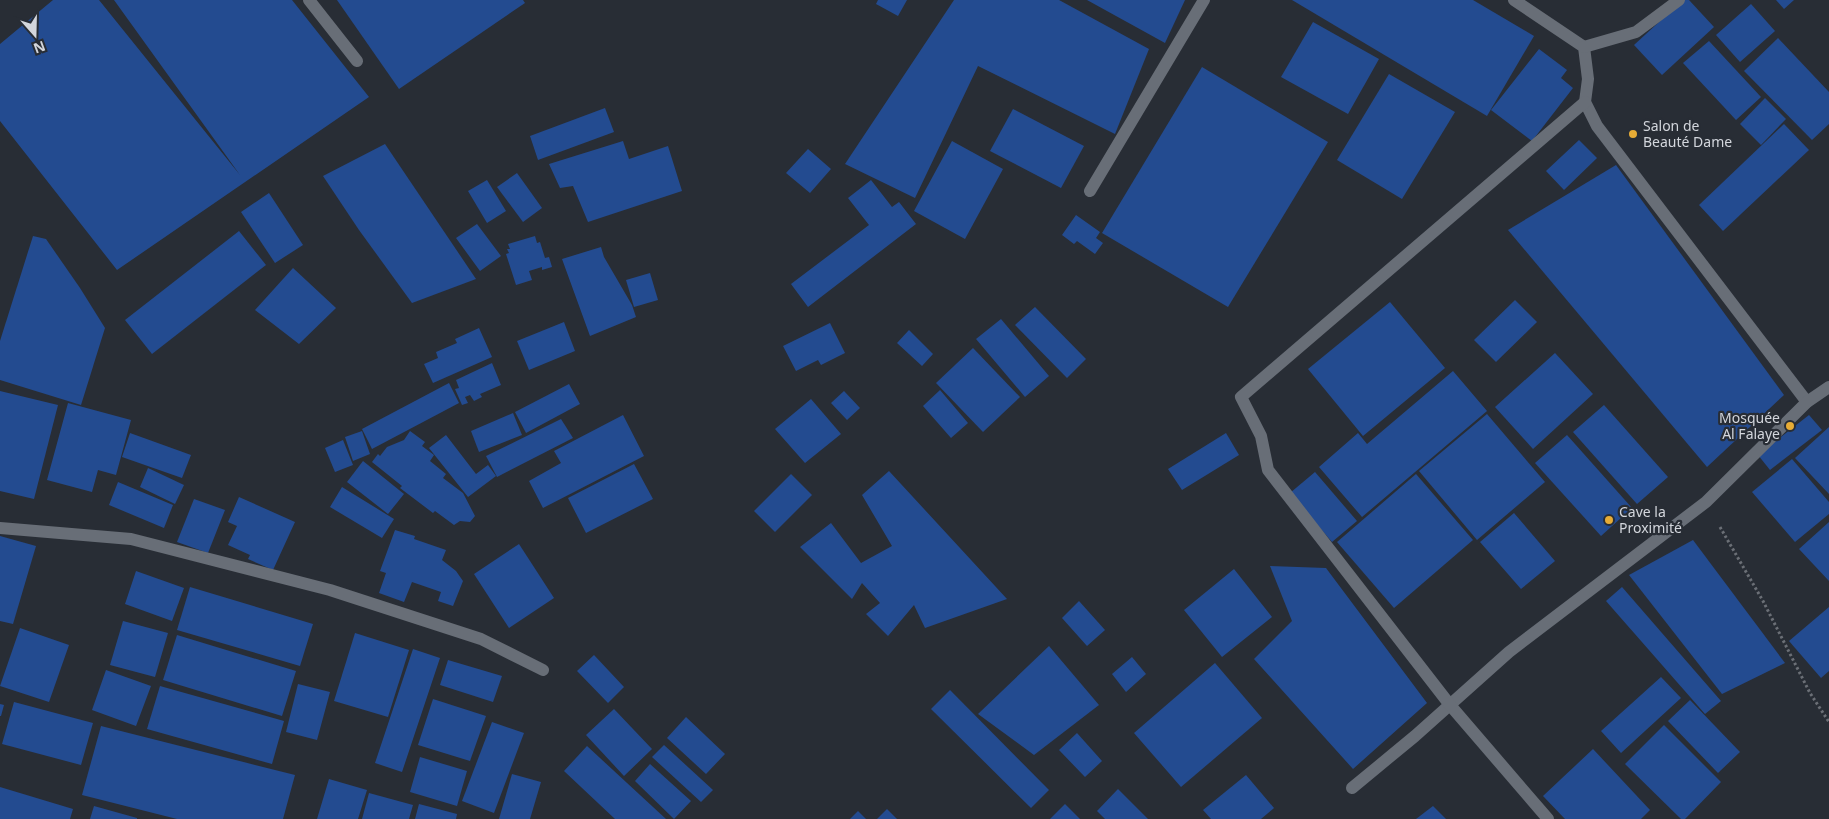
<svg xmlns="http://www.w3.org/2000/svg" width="1829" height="819" viewBox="0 0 1829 819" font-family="'Noto Sans',sans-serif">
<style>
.building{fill:#234b90}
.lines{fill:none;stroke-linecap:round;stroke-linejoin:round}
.path{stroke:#6b6f76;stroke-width:3;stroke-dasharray:2.5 2.5;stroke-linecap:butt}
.service{stroke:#686e77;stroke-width:12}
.minor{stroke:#686e77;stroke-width:12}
.poi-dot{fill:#e7ac36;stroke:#282d35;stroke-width:2}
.labels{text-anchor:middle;stroke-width:4.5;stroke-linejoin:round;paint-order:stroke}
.poi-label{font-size:14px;fill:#d3d6dc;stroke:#282d35;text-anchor:start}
</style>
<rect width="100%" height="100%" fill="#282d35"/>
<!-- building -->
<g class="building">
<polygon points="53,0 99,0 240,175 114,0 292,0 369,97 117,270 0,121 0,44"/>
<polygon points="337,0 523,0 525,3 399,89"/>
<polygon points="878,0 907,0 898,16 876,4"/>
<polygon points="954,0 1059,0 1149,49 1115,134 978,66 915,198 845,164"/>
<polygon points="1087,0 1185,0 1165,43"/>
<polygon points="1292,0 1473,0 1534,36 1487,116"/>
<polygon points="1683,0 1689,0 1714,27 1662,75 1634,45"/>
<polygon points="1776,0 1794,0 1784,9"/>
<polygon points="1751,4 1775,31 1740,62 1716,35"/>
<polygon points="1313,22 1379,59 1348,114 1281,77"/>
<polygon points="1778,38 1829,92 1829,124 1812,140 1744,71"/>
<polygon points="1709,41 1761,97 1736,120 1683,63"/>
<polygon points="1539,49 1567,70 1561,78 1573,88 1532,141 1491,110"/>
<polygon points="1202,67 1328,142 1228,307 1102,233"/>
<polygon points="1389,74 1455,112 1402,199 1337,160"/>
<polygon points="1765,98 1786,119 1761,145 1740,124"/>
<polygon points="605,108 614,132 538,160 530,136"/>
<polygon points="1013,109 1084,146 1061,188 990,151"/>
<polygon points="1784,124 1809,150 1723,231 1699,205"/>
<polygon points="1579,140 1597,158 1564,190 1546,171"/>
<polygon points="623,141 629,159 668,146 682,191 588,222 573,186 560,188 549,164"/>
<polygon points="952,141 1003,169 965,239 914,211"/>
<polygon points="385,144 476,279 412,303 359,230 323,176"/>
<polygon points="808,149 831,169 810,193 786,173"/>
<polygon points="1616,165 1784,395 1707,467 1508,230"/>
<polygon points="517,173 542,208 523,222 497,187"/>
<polygon points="487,180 506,211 487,223 468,191"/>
<polygon points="871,180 892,207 899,202 916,224 808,307 791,284 869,225 848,198"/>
<polygon points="269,193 303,245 275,263 241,212"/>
<polygon points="1076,215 1100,232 1096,238 1103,243 1095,254 1077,241 1074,244 1062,235"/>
<polygon points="477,224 501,256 480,271 456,238"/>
<polygon points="239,231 266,265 152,354 125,320"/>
<polygon points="33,236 46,239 80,288 105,328 81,405 0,380 0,341"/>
<polygon points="535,236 537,243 540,242 545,258 549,257 552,267 542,270 542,267 529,271 532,280 516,285 506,254 509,253 507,249 510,249 508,244"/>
<polygon points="601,247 604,257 632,305 636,317 590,336 562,259"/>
<polygon points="293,268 336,308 299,344 255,310"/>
<polygon points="650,273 658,300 634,307 626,280"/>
<polygon points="1515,300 1537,322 1496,362 1474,340"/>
<polygon points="1390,302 1445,368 1363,436 1308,369"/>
<polygon points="1035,307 1086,359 1067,378 1015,325"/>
<polygon points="1001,319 1049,376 1025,397 976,339"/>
<polygon points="564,322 575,351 529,370 517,341"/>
<polygon points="830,323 845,353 821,365 818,360 796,371 783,346"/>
<polygon points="479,328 492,357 433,383 424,364 438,358 436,352 457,343 455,339"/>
<polygon points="909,330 933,354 922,366 897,343"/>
<polygon points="973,348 1020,397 983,432 936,383"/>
<polygon points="1555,353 1593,394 1533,449 1495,407"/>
<polygon points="492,363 501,385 480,394 482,397 474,401 470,395 465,397 468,403 462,405 455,389 459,388 456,380"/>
<polygon points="1453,371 1487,411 1362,517 1319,467 1358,433 1367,444"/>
<polygon points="449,383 459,403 372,449 362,429"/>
<polygon points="569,384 580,404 526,433 515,412"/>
<polygon points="940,390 968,423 951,438 923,406"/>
<polygon points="0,391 58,405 34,499 0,491"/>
<polygon points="844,391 860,408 847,420 831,403"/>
<polygon points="811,399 841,434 805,463 775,429"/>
<polygon points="68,403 131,420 116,475 98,470 92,492 47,480"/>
<polygon points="1604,405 1668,477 1637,504 1573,432"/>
<polygon points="513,413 522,435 479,452 471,431"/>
<polygon points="1487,414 1545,482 1477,540 1419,471"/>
<polygon points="623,415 644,456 543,508 529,481 561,463 554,451"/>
<polygon points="1809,415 1822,430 1770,470 1758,455"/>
<polygon points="561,419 573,438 497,477 486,456"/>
<polygon points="1829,427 1829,494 1795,458"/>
<polygon points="362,431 370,454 353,461 345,437"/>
<polygon points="410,431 425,442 422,446 434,455 430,461 446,474 443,478 463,493 475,516 470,522 460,521 454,525 435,511 433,513 400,488 402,486 372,462 378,454 380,456 387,447 404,440"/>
<polygon points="130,433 191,455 182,478 122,457"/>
<polygon points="1226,433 1239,455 1182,490 1168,469"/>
<polygon points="446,435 476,474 488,465 496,476 468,497 429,448"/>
<polygon points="1567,435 1632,508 1601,536 1535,463"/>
<polygon points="343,440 353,465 335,472 325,448"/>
<polygon points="1792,459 1829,502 1829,514 1795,542 1752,492"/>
<polygon points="363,461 404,494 388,514 347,482"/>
<polygon points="634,464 653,499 586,533 568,498"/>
<polygon points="148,468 184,485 175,504 140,487"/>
<polygon points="889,471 1007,599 925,628 914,605 888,636 866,614 880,603 862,583 852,599 800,547 831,523 861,563 892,546 862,495"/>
<polygon points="1315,472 1357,521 1332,542 1290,493"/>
<polygon points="791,474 812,495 775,532 754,511"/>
<polygon points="1416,474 1473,540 1394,608 1337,542"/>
<polygon points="118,482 173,505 164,528 109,505"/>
<polygon points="342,487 394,519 382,538 330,507"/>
<polygon points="239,497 295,522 273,570 248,559 250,555 228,545 237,526 228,522"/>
<polygon points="194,499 225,510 208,553 177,542"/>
<polygon points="1514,513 1555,561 1521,589 1480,542"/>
<polygon points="1829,522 1829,581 1799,549"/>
<polygon points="395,530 415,536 414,539 446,550 442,560 456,571 463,581 453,606 438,601 441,592 412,582 404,602 379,593 386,573 380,571"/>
<polygon points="0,536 36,546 13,624 0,621"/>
<polygon points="1693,540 1785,663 1722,694 1629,575"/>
<polygon points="519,544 554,598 509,628 474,574"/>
<polygon points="1270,566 1326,568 1427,703 1353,769 1254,659 1292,621"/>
<polygon points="1234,569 1272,617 1222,657 1184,610"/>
<polygon points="136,571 184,588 172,621 125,604"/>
<polygon points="190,587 313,624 300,666 177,630"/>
<polygon points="1622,587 1721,701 1705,714 1606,601"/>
<polygon points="1079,601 1105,630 1087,646 1062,618"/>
<polygon points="1829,607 1829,671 1821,678 1789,641"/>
<polygon points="123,621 168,633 155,677 110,665"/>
<polygon points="20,628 69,645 49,702 0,686"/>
<polygon points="355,633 409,650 388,717 334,701"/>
<polygon points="177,635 296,671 282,716 163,680"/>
<polygon points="1049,646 1099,705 1034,755 978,714"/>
<polygon points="413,649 440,658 402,772 375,763"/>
<polygon points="594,655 624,687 608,703 577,671"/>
<polygon points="1132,657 1146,674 1126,692 1112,674"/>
<polygon points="448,660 502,676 493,702 440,685"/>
<polygon points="1215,663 1262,718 1181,787 1134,733"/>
<polygon points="106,670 151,686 136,726 92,710"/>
<polygon points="1661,677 1681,698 1621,753 1601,731"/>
<polygon points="298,684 330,692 317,740 286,732"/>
<polygon points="160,686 284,721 272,764 147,729"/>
<polygon points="950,690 1049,790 1031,808 931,709"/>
<polygon points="433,699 486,716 470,761 418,745"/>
<polygon points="1690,700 1740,752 1718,773 1668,721"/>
<polygon points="14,702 93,723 81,765 2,744"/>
<polygon points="0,704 4,705 1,716 0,716"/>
<polygon points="614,709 652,749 624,776 586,735"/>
<polygon points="686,717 725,754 706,774 667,738"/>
<polygon points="492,722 524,733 494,813 462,801"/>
<polygon points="1664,725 1721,782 1685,819 1681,819 1625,764"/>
<polygon points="101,726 295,775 283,819 177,819 82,795"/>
<polygon points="1077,733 1102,761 1085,777 1059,750"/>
<polygon points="664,745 713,790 701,802 652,757"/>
<polygon points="587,746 666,819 615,819 564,771"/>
<polygon points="1593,749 1650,810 1641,819 1565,819 1543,796"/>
<polygon points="420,757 467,771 457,806 410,792"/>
<polygon points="650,764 691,801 674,819 635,781"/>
<polygon points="512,774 541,782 530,819 499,819"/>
<polygon points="1246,775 1274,808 1261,819 1211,819 1203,810"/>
<polygon points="329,779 367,790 358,819 317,819"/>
<polygon points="0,787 73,809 70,819 0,819"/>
<polygon points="1118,789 1148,819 1105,819 1097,811"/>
<polygon points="369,793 413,805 409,819 362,819"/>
<polygon points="419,804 457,814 456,819 415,819"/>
<polygon points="1065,804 1080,819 1050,819"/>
<polygon points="94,806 137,818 137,819 90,819"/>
<polygon points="1433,806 1446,819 1416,819"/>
<polygon points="887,809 897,819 877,819"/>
<polygon points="858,811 866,819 850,819"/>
</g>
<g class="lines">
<!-- path -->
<polyline class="path" points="1720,527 1763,601 1810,693 1829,722"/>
<!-- service -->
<polyline class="service" points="309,0 357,61"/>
<!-- minor -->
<g class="minor">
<polyline points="1514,0 1584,47 1588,79 1585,102 1597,126 1807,402"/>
<polyline points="1584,47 1636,32 1679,0"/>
<polyline points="1090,191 1204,0"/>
<polyline points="0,528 131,539 330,590 481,639 543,670"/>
<polyline points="1352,788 1415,736 1509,652 1706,502 1807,402 1829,387"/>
<polyline points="1548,819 1450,705 1268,470 1261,436 1241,397 1585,102"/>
</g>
</g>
<!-- markers -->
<g class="poi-dot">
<circle cx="1633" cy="134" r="5"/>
<circle cx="1790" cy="426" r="5"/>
<circle cx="1609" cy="520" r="5"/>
</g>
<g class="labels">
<!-- poi labels -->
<g class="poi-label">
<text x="1643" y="131">Salon de<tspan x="1643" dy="16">Beauté Dame</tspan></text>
<text x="1780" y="423" text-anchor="end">Mosquée<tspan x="1780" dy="16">Al Falaye</tspan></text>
<text x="1619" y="517">Cave la<tspan x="1619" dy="16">Proximité</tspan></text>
</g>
</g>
<!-- north arrow -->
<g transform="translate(35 35) rotate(160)" stroke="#282d35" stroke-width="4" paint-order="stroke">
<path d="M0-4L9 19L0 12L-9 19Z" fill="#d3d6dc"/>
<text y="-8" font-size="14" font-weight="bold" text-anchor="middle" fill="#d3d6dc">N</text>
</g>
</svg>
